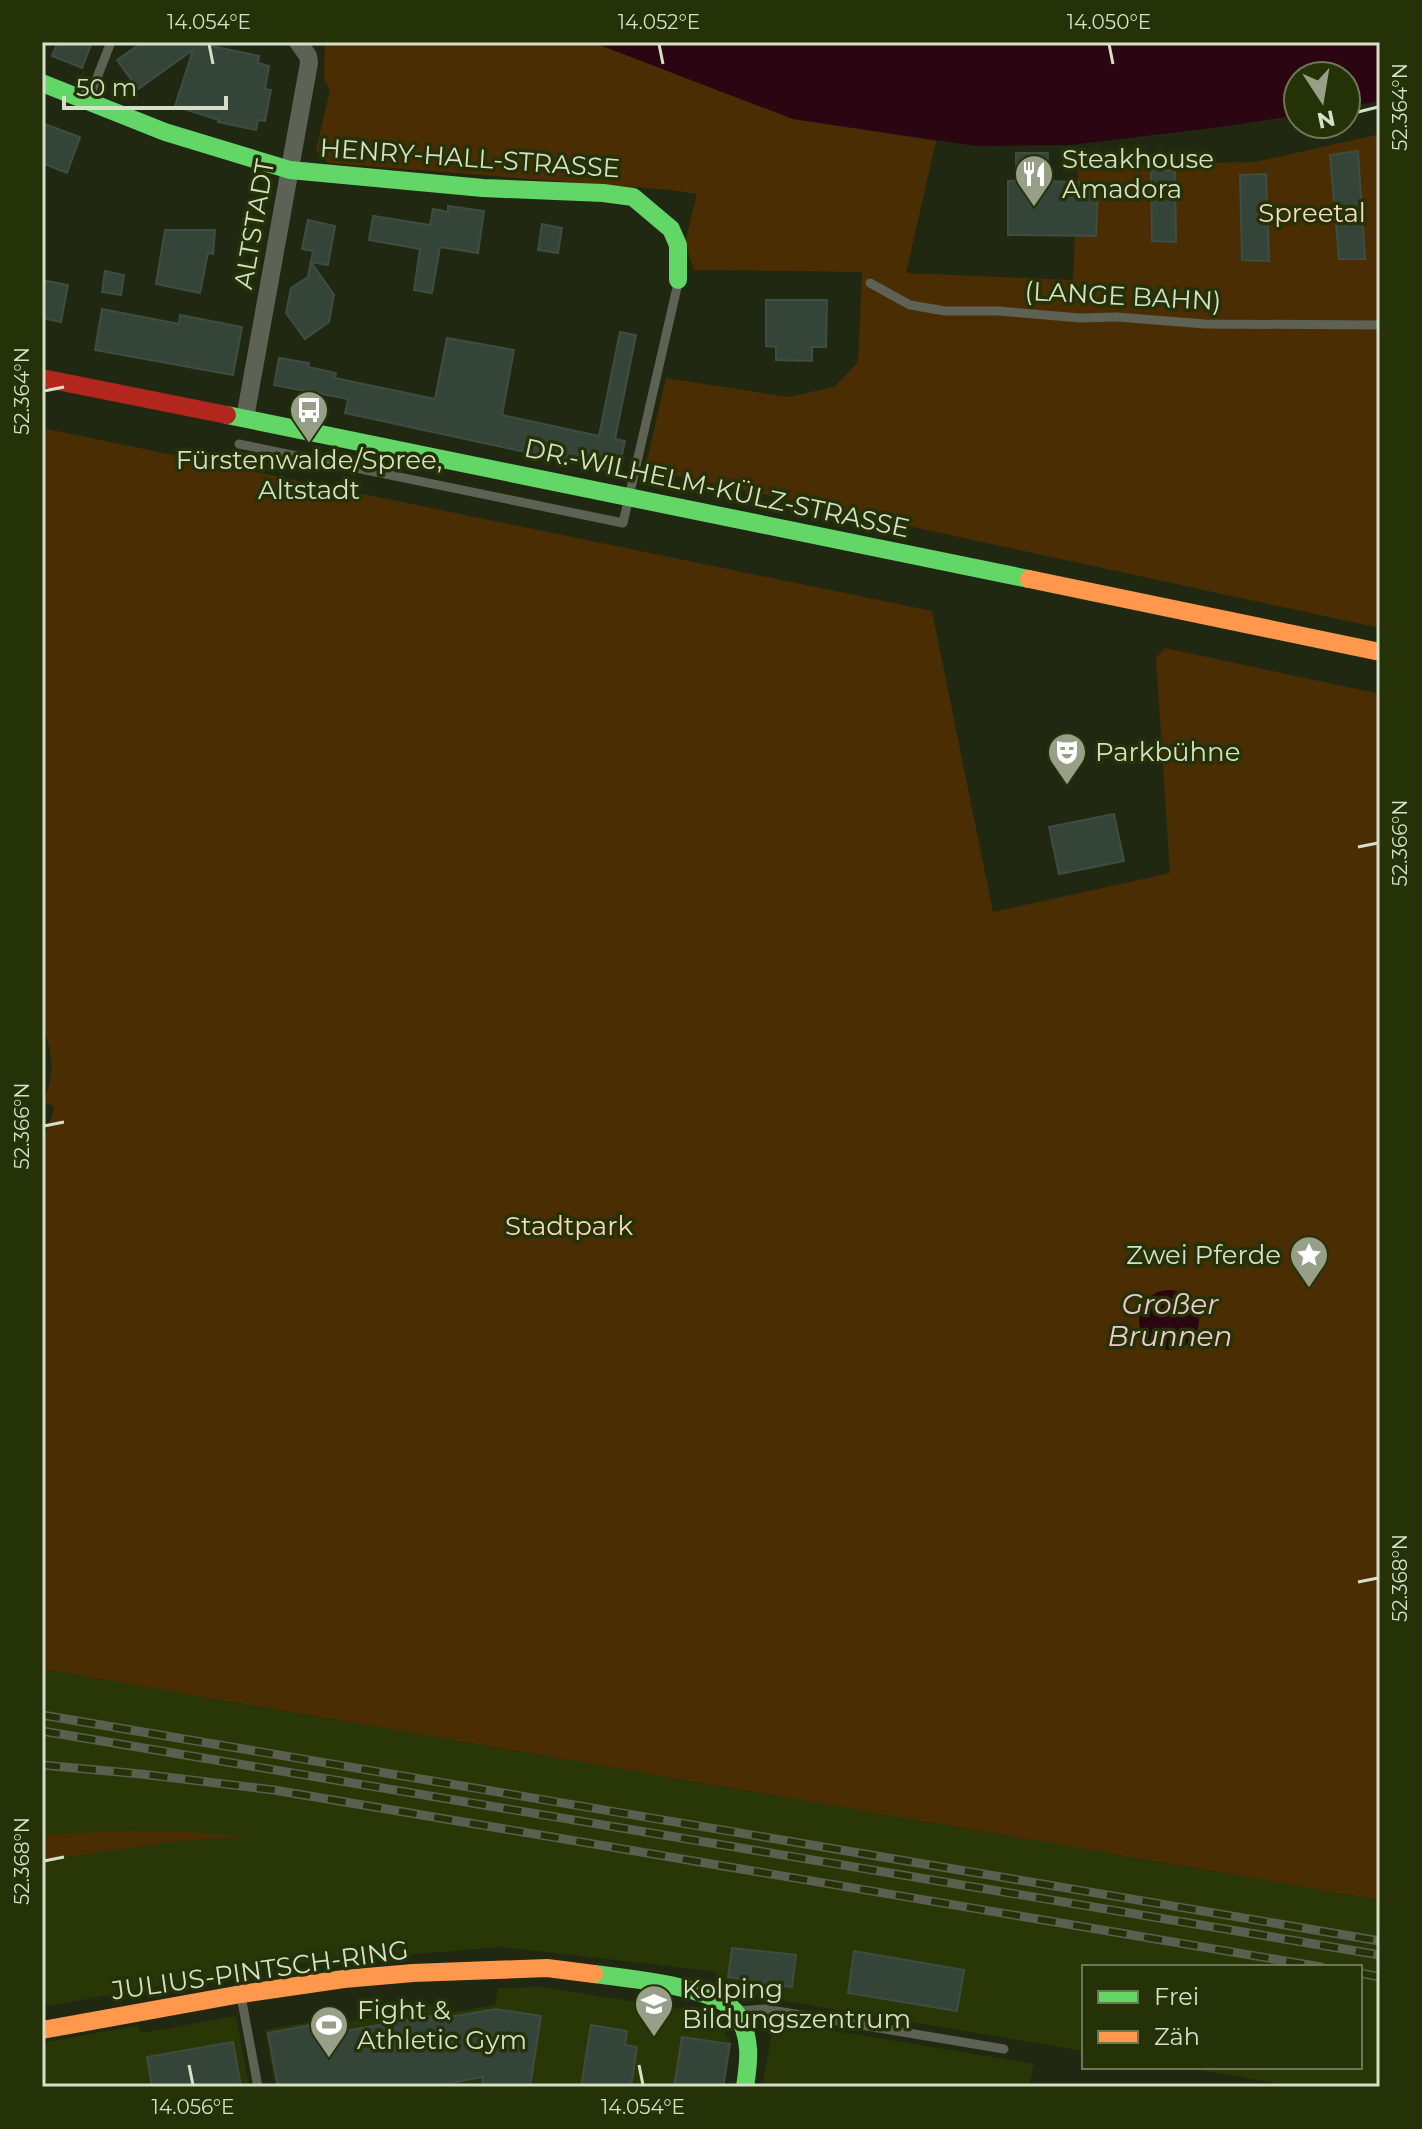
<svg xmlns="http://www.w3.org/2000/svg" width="1422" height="2129" viewBox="0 0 1422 2129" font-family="Montserrat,sans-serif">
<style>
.built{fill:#293706}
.green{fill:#4b2d04}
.water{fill:#2b0511}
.building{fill:#354439;stroke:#3e4d41;stroke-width:2}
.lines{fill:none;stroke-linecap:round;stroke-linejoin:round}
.lane{stroke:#5d6254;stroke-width:9}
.street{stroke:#5d6254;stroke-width:18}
.fast{stroke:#63d668;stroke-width:18}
.slow{stroke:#ff974d;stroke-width:18}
.jam{stroke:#b3261e;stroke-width:18}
.rail-casing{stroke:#5a5f4f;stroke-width:9}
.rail{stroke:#253207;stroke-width:6;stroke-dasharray:18;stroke-linecap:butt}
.ticks{fill:none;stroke:#d6dfc8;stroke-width:3}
.labels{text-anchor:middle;stroke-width:7;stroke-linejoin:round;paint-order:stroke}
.street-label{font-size:26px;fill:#d6dfc8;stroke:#253207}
.poi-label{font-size:26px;fill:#d6dfc8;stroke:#253207;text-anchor:start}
.park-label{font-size:26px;fill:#f7dabf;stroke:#253207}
.water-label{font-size:28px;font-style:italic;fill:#f2c9d1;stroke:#253207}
.neatline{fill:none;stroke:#d6dfc8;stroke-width:3}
.ticks-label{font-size:20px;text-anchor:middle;fill:#d6dfc8}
</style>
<rect width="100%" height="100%" fill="#212811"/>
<!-- built -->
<g class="built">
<polygon points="42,1669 1380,1900 1380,2087 1300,2087 1181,2067 1360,2067 1360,1967 1084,1967 1084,2051 749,1995 712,1971 502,1947 277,1965 42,2007"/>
<polygon points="542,1987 700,2012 718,2024 731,2043 724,2087 275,2087 265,2030 344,2016 346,2022 434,2005 437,2015 495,2005 498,1988"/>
<polygon points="236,2016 249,2087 42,2087 42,2043 138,2025 141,2033"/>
<polygon points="774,2021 1034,2064 1029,2087 762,2087"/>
</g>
<!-- green -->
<g class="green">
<polygon points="325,42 592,42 793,119 936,141 906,273 1073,280 1078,166 1255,162 1380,134 1380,628 645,469 666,378 788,397 834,387 858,362 862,272 694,270 685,243 697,194 671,190 328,163 316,150 330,90 324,80"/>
<path d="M42 428 932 611 993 912 1170 873 1156 658 1165 648 1380 694V1900L42 1669V1143L55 1107 44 1102C55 1068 53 1056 42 1023Z"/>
<polygon points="127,1831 193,1832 245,1837 177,1841 42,1860 42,1835"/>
</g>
<!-- water -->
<g class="water">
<polygon points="592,42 1380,42 1380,101 1346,107 1346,76 1298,76 1298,115 1228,126 1071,145 976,146 793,119"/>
<circle cx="1169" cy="1320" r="30"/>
</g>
<!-- building -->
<g class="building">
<polygon points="58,42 92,42 82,68 52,56"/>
<polygon points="143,42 205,42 202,44 259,56 258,63 269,66 265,89 271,90 265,121 258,120 256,130 218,122 219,120 175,106 193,50 138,89 117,60"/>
<polygon points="42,123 80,137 67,173 42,163"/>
<polygon points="1358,151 1365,259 1339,259 1330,155"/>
<polygon points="1016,153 1048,153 1047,181 1098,183 1096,236 1008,235 1008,181 1016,181"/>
<polygon points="1151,170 1175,171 1176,242 1152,241"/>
<polygon points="1266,174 1269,261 1242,260 1240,175"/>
<polygon points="448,206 484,211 478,253 440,247 432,293 414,290 420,249 369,240 373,216 430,225 433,209 448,212"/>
<polygon points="308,220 335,226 328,265 311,262 334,295 329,322 305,339 286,313 291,288 308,277 313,251 302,249"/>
<polygon points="542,224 562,228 558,253 538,250"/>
<polygon points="165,230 215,230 213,254 208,253 200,293 156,284"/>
<polygon points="105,271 124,275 121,295 102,292"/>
<polygon points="42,280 68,285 61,322 42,318"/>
<polygon points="766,300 827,300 826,347 812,347 812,361 776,360 776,347 766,346"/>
<polygon points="102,309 179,324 180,315 242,327 233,375 95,350"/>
<polygon points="620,332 636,335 615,439 625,441 618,472 345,413 348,399 274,385 279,358 309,363 308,367 336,373 335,378 435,399 447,338 514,350 502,415 599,436"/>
<polygon points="1114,814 1124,861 1059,874 1049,827"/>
<polygon points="732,1948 796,1955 792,1987 728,1977"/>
<polygon points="854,1951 964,1970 957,2011 848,1993"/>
<polygon points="496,2009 541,2016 530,2087 482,2087 483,2077 428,2087 278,2087 268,2033 338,2020 340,2032 431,2016 432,2020"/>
<polygon points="591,2025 627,2031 625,2045 637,2047 631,2087 581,2087"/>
<polygon points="682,2037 730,2044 723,2087 674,2087"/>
<polygon points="233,2042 241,2087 152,2087 147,2057"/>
</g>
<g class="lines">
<!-- lane -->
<g class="lane">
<polyline points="89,98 111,42"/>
<polyline points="870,283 910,305 945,311 999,311 1080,318 1117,317 1205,324 1380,325"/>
<polyline points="239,444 623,523 678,283"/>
<polyline points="241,1996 258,2087"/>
<polyline points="739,2011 765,2009 1004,2049"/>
</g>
<!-- street -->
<polyline class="street" points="245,418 309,63 308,56 298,42"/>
<!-- fast -->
<g class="fast">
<polyline points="42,83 165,132 290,170 483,188 603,193 633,197 671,229 678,245 678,280"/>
<polyline points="227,415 1029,579"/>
<path d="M594 1974C625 1978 721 1987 737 2014 752 2038 749 2061 745 2087"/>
</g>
<!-- slow -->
<g class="slow">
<polyline points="1029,579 1380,652"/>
<polyline points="42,2030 241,1994 344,1979 413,1973 547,1968 594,1974"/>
</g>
<!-- jam -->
<polyline class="jam" points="42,378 227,415"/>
<!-- rail casing -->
<g class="rail-casing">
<g id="rail">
<polyline points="42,1715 1380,1941"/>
<polyline points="42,1731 1380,1955"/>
<polyline points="42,1765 141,1774 274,1790 1321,1967"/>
<polyline points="1360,1973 1380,1977"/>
</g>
</g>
<!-- rail -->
<use href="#rail" class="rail"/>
</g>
<!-- ticks -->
<path class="ticks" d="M209 44 213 64M659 44 663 64M1109 44 1113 64M1358 112 1378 107M44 391 64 387M1358 847 1378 843M44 1126 64 1122M1358 1582 1378 1578M44 1861 64 1857M189 2065 193 2085M639 2065 643 2085"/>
<!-- icons -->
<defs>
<g id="restaurant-pin" transform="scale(2)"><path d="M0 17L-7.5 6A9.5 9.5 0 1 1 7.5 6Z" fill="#979f88" stroke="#253207"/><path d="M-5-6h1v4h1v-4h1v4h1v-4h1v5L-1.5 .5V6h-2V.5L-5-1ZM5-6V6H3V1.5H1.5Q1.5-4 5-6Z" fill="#fff"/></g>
<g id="bus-pin" transform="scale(2)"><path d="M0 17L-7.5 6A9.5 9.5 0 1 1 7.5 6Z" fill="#979f88" stroke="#253207"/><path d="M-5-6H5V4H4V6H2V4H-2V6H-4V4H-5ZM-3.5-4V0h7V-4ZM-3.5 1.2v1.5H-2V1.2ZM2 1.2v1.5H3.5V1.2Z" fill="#fff"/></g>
<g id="theatre-pin" transform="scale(2)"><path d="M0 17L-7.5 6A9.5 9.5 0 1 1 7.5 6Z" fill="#979f88" stroke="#253207"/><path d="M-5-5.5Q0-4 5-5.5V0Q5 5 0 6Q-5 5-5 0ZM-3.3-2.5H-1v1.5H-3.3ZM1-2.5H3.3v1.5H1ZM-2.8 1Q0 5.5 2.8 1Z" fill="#fff"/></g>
<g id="sight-pin" transform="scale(2)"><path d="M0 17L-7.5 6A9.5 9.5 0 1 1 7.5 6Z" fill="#979f88" stroke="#253207"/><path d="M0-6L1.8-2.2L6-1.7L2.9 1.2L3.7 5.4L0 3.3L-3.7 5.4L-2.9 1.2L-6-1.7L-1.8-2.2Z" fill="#fff"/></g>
<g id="school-pin" transform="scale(2)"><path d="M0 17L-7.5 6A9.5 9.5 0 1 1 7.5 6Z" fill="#979f88" stroke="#253207"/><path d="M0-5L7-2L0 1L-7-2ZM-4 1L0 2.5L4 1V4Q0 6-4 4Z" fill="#fff"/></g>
<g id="stadium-pin" transform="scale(2)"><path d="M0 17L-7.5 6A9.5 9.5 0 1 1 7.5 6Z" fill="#979f88" stroke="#253207"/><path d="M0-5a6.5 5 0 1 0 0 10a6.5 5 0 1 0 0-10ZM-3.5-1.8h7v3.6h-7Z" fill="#fff"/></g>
</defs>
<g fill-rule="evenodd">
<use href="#restaurant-pin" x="1034" y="174"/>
<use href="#bus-pin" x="309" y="410"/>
<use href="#theatre-pin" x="1067" y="752"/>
<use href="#sight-pin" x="1309" y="1255"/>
<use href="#school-pin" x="654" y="2004"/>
<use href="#stadium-pin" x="329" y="2025"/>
</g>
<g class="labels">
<!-- street labels -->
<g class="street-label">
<text transform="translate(470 158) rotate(4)" y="9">HENRY-HALL-STRASSE</text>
<text transform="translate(254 224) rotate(-80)" y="9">ALTSTADT</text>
<text transform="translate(1123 296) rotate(3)" y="9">(LANGE BAHN)</text>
<text transform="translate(717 488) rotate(12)" y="9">DR.-WILHELM-KÜLZ-STRASSE</text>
<text transform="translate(260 1970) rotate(-8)" y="9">JULIUS-PINTSCH-RING</text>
</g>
<!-- poi labels -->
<g class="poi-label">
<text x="1062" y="168">Steakhouse<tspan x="1062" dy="30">Amadora</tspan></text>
<text x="309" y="469" text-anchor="middle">Fürstenwalde/Spree,<tspan x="309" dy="30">Altstadt</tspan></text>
<text x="1095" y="761">Parkbühne</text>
<text x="1281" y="1264" text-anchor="end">Zwei Pferde</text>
<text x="682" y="1998">Kolping<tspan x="682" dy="30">Bildungszentrum</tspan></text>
<text x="357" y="2019">Fight &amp;<tspan x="357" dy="30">Athletic Gym</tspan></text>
</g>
<!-- park labels -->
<g class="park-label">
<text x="1312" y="222">Spreetal</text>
<text x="569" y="1235">Stadtpark</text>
</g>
<!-- water labels -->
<g class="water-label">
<text x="1170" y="1314">Großer<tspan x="1170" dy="32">Brunnen</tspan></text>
</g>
</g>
<!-- border -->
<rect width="1422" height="2129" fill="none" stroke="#253207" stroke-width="88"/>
<!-- legend -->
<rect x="1082" y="1965" width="280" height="104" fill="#253207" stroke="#6c7754" stroke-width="2"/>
<rect x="1098" y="1991" width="40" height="12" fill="#63d668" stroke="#6c7754" stroke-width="2"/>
<text x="1154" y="2005" font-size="24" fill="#d6dfc8">Frei</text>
<rect x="1098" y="2031" width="40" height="12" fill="#ff974d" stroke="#6c7754" stroke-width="2"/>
<text x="1154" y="2045" font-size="24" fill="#d6dfc8">Zäh</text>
<!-- north arrow -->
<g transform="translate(1322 100) rotate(168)"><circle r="38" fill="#253207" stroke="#6c7754" stroke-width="2"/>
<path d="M0-6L14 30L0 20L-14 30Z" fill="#979f88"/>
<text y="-12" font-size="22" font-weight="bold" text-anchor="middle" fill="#d6dfc8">N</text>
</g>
<!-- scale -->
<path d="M64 96v12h162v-12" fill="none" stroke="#d6dfc8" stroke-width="4"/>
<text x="76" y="96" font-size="24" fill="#d6dfc8" stroke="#253207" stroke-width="6" paint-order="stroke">50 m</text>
<rect x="44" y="44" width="1334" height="2041" class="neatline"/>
<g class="ticks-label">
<text x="209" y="29">14.054°E</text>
<text x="659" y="29">14.052°E</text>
<text x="1109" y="29">14.050°E</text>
<text transform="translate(1400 107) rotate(-90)" y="7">52.364°N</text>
<text transform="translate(22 391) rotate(-90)" y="7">52.364°N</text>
<text transform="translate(1400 843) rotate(-90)" y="7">52.366°N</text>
<text transform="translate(22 1126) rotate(-90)" y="7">52.366°N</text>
<text transform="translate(1400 1578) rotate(-90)" y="7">52.368°N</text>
<text transform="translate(22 1861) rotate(-90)" y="7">52.368°N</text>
<text x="193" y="2114">14.056°E</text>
<text x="643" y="2114">14.054°E</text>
</g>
</svg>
